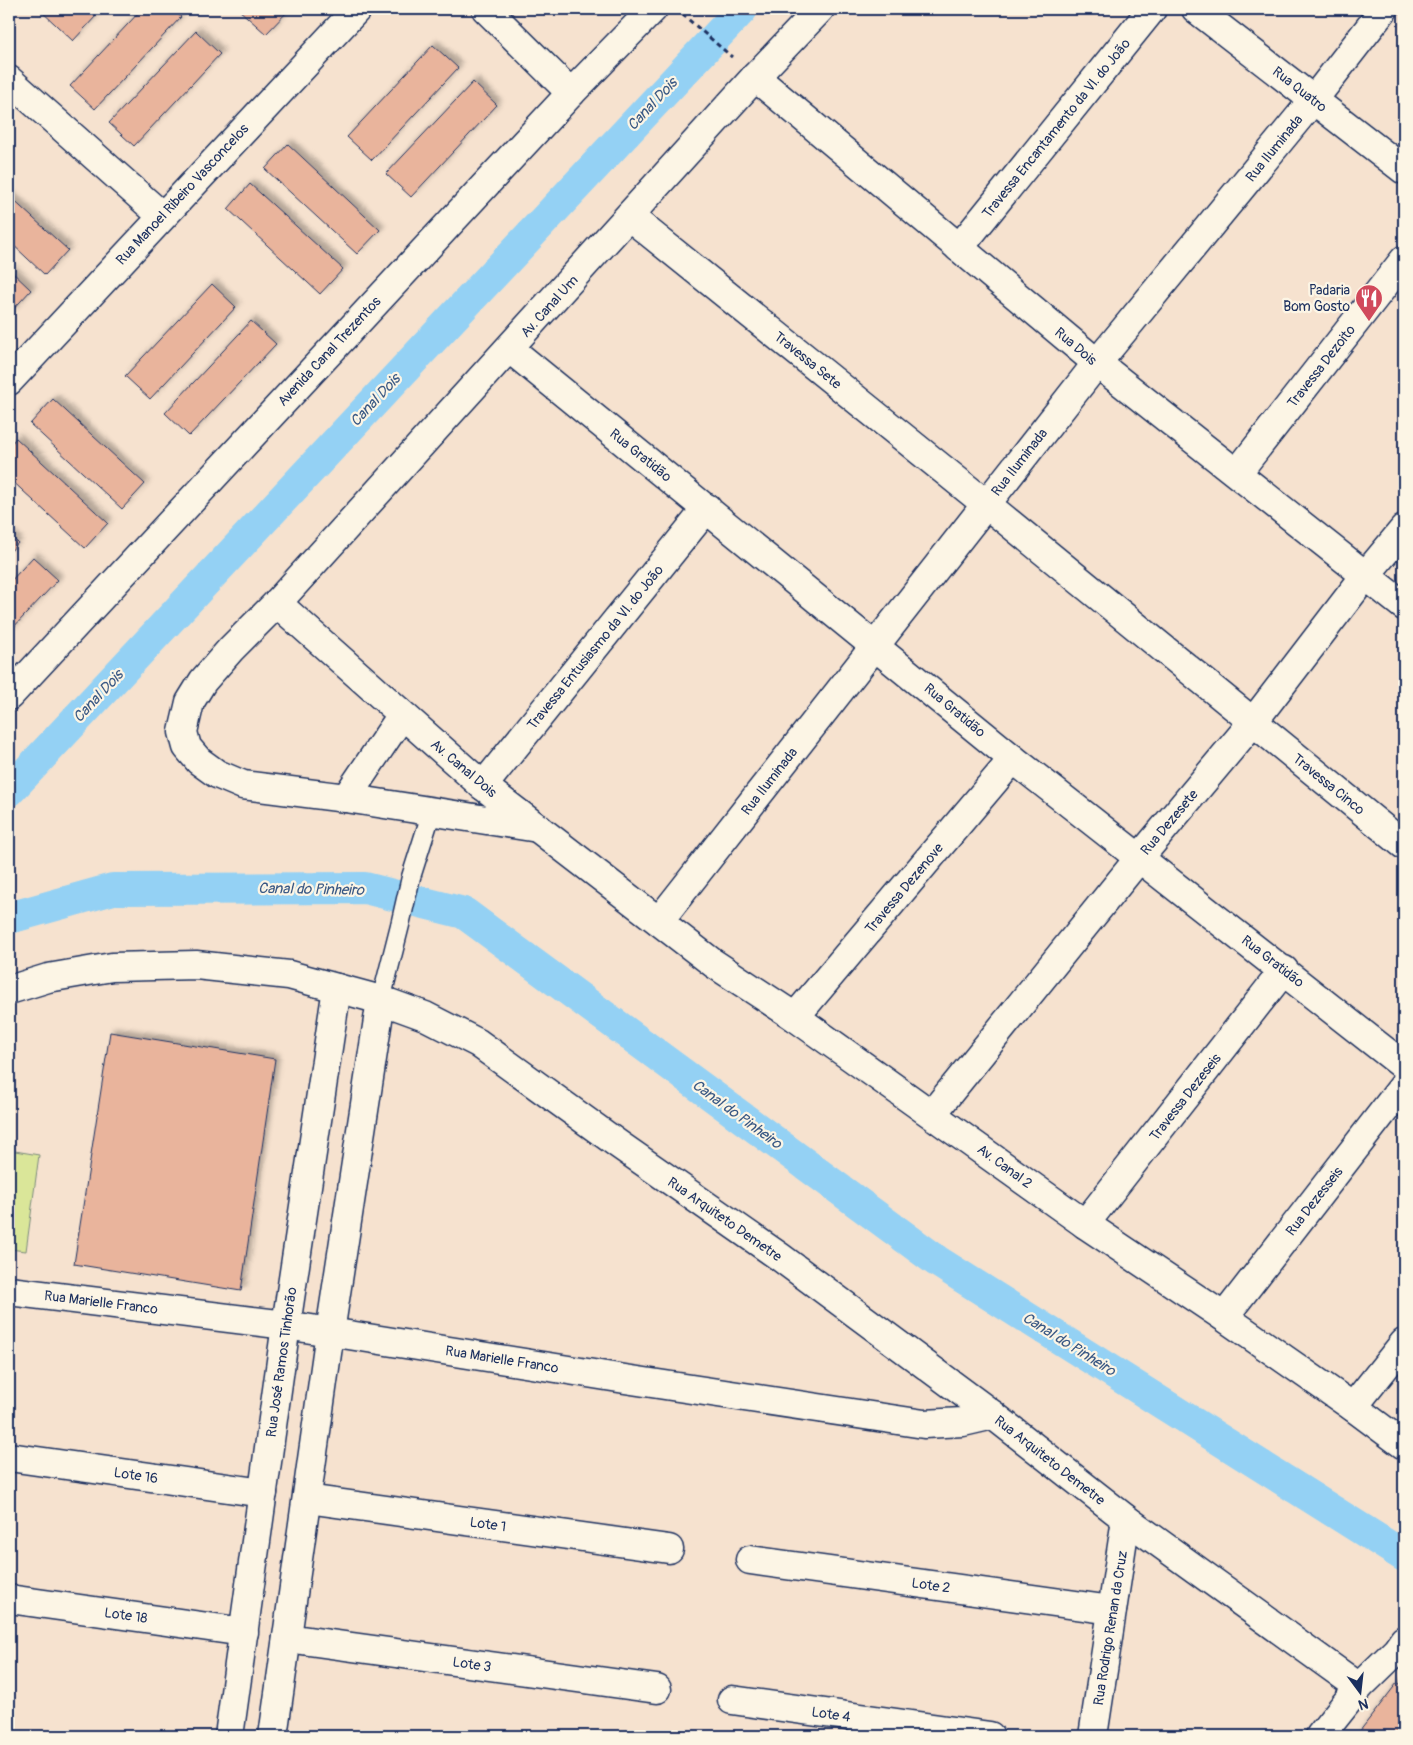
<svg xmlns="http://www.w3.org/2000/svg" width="1413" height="1745" viewBox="0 0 1413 1745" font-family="Pangolin,sans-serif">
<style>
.green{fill:#dae699;stroke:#7a8a7c}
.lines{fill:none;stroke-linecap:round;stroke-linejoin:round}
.canal{stroke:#94d1f4;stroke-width:32}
.building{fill:#e9b49c;stroke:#1b2f5e;filter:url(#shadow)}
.service-casing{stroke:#1b2f5e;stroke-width:21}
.minor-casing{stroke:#1b2f5e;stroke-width:31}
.tertiary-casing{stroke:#1b2f5e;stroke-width:31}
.path{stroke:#1b2f5e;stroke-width:3;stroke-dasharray:5 4;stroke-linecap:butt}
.service{stroke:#fcf5e5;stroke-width:18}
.minor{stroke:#fcf5e5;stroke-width:28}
.tertiary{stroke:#fcf5e5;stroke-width:28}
.labels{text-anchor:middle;stroke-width:4.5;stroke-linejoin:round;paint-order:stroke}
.street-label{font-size:14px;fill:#1b2f5e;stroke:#fcf5e5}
.poi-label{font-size:14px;fill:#1b2f5e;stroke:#fcf5e5;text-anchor:end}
.water-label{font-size:15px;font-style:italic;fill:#395884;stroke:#fcf5e5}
</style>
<defs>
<filter id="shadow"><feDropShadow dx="4.5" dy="-4.5" stdDeviation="2.5" flood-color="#0004"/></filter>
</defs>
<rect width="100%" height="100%" fill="#f6e2cf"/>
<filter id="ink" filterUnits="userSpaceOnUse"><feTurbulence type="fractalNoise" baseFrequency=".02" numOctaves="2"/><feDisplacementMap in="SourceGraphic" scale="10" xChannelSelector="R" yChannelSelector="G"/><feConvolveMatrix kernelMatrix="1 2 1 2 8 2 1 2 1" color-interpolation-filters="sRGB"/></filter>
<g filter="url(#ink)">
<!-- green -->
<polygon class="green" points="9,1150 39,1155 26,1251 9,1249"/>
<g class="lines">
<!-- canal -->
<g class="canal">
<polyline points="9,791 742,9"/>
<polyline points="9,918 113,889 365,888 464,913 937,1261 1404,1556"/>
</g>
</g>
<!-- building -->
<g class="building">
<polygon points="39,9 89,9 96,16 73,41"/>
<polygon points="142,9 172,9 181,17 95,109 70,86"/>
<polygon points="238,9 288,9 289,10 266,34"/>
<polygon points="196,31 220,54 134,146 109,123"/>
<polygon points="433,45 458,68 372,160 347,137"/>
<polygon points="473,82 497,105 411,197 386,174"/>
<polygon points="288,144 380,230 357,254 265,169"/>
<polygon points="250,184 343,269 320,294 228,209"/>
<polygon points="9,196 68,250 45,275 9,241"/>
<polygon points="9,269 31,290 9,314"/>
<polygon points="212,284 236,307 150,399 125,376"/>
<polygon points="251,321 276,344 189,436 165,413"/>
<polygon points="53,399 145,484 122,509 30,424"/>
<polygon points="16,438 108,523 85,548 9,478 9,446"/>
<polygon points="9,534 18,543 9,553"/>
<polygon points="33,557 58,580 9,632 9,583"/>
<polygon points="110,1032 275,1059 241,1291 74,1264"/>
<polygon points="1397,1683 1404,1688 1404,1736 1356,1736"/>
</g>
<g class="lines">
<!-- service casing -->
<g class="service-casing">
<polyline id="service" points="381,1000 400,925 411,877 432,811"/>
</g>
<!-- minor casing -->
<g class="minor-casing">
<g id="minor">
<polyline points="486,9 571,93"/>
<polyline points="1196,9 1404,170"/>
<polyline points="755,77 1097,363 1404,606"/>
<polyline points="9,80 162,216"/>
<polyline points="630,217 986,504 1404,845"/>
<polyline points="959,248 1152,9"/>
<polyline points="510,349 1013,759 1404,1066"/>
<polyline points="9,381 357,9"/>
<polyline points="1237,473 1404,260"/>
<polyline points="277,603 231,649 203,681 190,702 183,732 187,747 199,761 217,774 243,785 346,798 538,828"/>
<polyline points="9,696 571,93 653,9"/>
<polyline points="483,786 707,508"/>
<polyline points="346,798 402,715"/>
<polyline points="659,921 1097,363 1314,99 1384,9"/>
<polyline points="9,990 48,978 112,967 196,965 289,975 381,1000 425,1016 478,1043 618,1144 780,1257 993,1415 1126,1519 1359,1687"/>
<polyline points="795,1017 1013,759"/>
<polyline points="932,1114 1140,857 1253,722 1365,576 1404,529"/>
<polyline points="1085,1224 1284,970"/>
<polyline points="9,1291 286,1325 625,1379 924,1424 963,1422 993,1415"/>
<polyline points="1224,1317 1404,1085"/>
<polyline points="1353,1407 1404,1343"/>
<polyline points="9,1457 263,1493"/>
<polyline points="307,1499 669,1549"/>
<polyline points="750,1560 1112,1610"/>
<polyline points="9,1599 244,1632"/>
<polyline points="287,1638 657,1689"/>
<polyline points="732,1700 990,1736"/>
<polyline points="229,1736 286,1325 337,988"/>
<polyline points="273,1736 330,1332 381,1000"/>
<polyline points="1093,1736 1126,1519"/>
</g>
</g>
<!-- tertiary casing -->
<g class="tertiary-casing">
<g id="tertiary">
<polyline points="820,9 755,77 277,603 483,786 713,963 795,1017 1085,1224 1224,1317 1353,1407 1404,1445"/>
<polyline points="1320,1736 1359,1687 1397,1650 1404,1640"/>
</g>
</g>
<!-- path -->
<polyline class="path" points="682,14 732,57"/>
<!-- service -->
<use href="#service" class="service"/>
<!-- minor -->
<use href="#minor" class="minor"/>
<!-- tertiary -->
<use href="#tertiary" class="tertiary"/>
</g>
</g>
<!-- icons -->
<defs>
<g id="restaurant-pin" transform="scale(1.4375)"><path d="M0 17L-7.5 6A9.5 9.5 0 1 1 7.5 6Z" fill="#d1495b" stroke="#fcf5e5"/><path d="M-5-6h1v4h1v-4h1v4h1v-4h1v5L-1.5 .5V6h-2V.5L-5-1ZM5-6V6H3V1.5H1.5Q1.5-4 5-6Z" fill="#fff"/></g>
</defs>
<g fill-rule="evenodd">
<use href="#restaurant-pin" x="1369" y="298"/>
</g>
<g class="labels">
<!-- street labels -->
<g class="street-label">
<text transform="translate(1300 89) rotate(38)" y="5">Rua Quatro</text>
<text transform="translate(1056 128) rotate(-51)" y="5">Travessa Encantamento da Vl. do João</text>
<text transform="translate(1274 148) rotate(-51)" y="5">Rua Iluminada</text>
<text transform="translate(182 194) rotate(-47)" y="5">Rua Manoel Ribeiro Vasconcelos</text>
<text transform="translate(549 306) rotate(-48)" y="5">Av. Canal Um</text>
<text transform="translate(1076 346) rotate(40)" y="5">Rua Dois</text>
<text transform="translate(329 351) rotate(-47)" y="5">Avenida Canal Trezentos</text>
<text transform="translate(808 360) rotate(39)" y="5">Travessa Sete</text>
<text transform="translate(1321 366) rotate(-52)" y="5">Travessa Dezoito</text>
<text transform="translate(641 455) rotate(39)" y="5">Rua Gratidão</text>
<text transform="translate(1019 462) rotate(-52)" y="5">Rua Iluminada</text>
<text transform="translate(595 647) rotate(-51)" y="5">Travessa Entusiasmo da Vl. do João</text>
<text transform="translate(955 710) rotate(40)" y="5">Rua Gratidão</text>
<text transform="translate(464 768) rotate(40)" y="5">Av. Canal Dois</text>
<text transform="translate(769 781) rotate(-52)" y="5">Rua Iluminada</text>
<text transform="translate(1329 784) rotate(39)" y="5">Travessa Cinco</text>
<text transform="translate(1169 822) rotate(-50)" y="5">Rua Dezesete</text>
<text transform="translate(904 888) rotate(-50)" y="5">Travessa Dezenove</text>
<text transform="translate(1273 961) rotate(38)" y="5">Rua Gratidão</text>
<text transform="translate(1185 1097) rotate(-52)" y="5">Travessa Dezeseis</text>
<text transform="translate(1005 1166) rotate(36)" y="5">Av. Canal 2</text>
<text transform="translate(1314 1201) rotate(-52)" y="5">Rua Dezesseis</text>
<text transform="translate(725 1219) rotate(35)" y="5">Rua Arquiteto Demetre</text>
<text transform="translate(101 1302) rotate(7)" y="5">Rua Marielle Franco</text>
<text transform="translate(502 1359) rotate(9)" y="5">Rua Marielle Franco</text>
<text transform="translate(281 1362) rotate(-82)" y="5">Rua José Ramos Tinhorão</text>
<text transform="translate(1050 1460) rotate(38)" y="5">Rua Arquiteto Demetre</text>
<text transform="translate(136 1475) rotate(8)" y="5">Lote 16</text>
<text transform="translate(488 1524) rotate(8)" y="5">Lote 1</text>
<text transform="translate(931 1585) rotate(8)" y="5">Lote 2</text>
<text transform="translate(126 1615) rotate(8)" y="5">Lote 18</text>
<text transform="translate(1110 1628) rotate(-81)" y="5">Rua Rodrigo Renan da Cruz</text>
<text transform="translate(472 1664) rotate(8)" y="5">Lote 3</text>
<text transform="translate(831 1714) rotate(8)" y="5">Lote 4</text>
</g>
<!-- poi labels -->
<g class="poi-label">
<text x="1350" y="295">Padaria<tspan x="1350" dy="16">Bom Gosto</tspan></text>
</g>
<!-- water labels -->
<g class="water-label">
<text transform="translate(652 104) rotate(-47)" y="5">Canal Dois</text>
<text transform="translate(375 400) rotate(-47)" y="5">Canal Dois</text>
<text transform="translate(98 696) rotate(-47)" y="5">Canal Dois</text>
<text transform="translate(311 889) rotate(1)" y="5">Canal do Pinheiro</text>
<text transform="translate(737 1114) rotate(36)" y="5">Canal do Pinheiro</text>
<text transform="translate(1069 1344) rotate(32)" y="5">Canal do Pinheiro</text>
</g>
</g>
<!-- margin -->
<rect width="1413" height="1745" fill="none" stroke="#fcf5e5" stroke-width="30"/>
<rect x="15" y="15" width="1383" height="1715" fill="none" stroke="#1b2f5e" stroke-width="2" filter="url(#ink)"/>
<!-- north arrow -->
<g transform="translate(1360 1692) rotate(165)" stroke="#fcf5e5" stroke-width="4" paint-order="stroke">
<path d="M0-4L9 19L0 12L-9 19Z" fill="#1b2f5e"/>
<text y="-8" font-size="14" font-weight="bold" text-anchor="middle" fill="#1b2f5e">N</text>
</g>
</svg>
